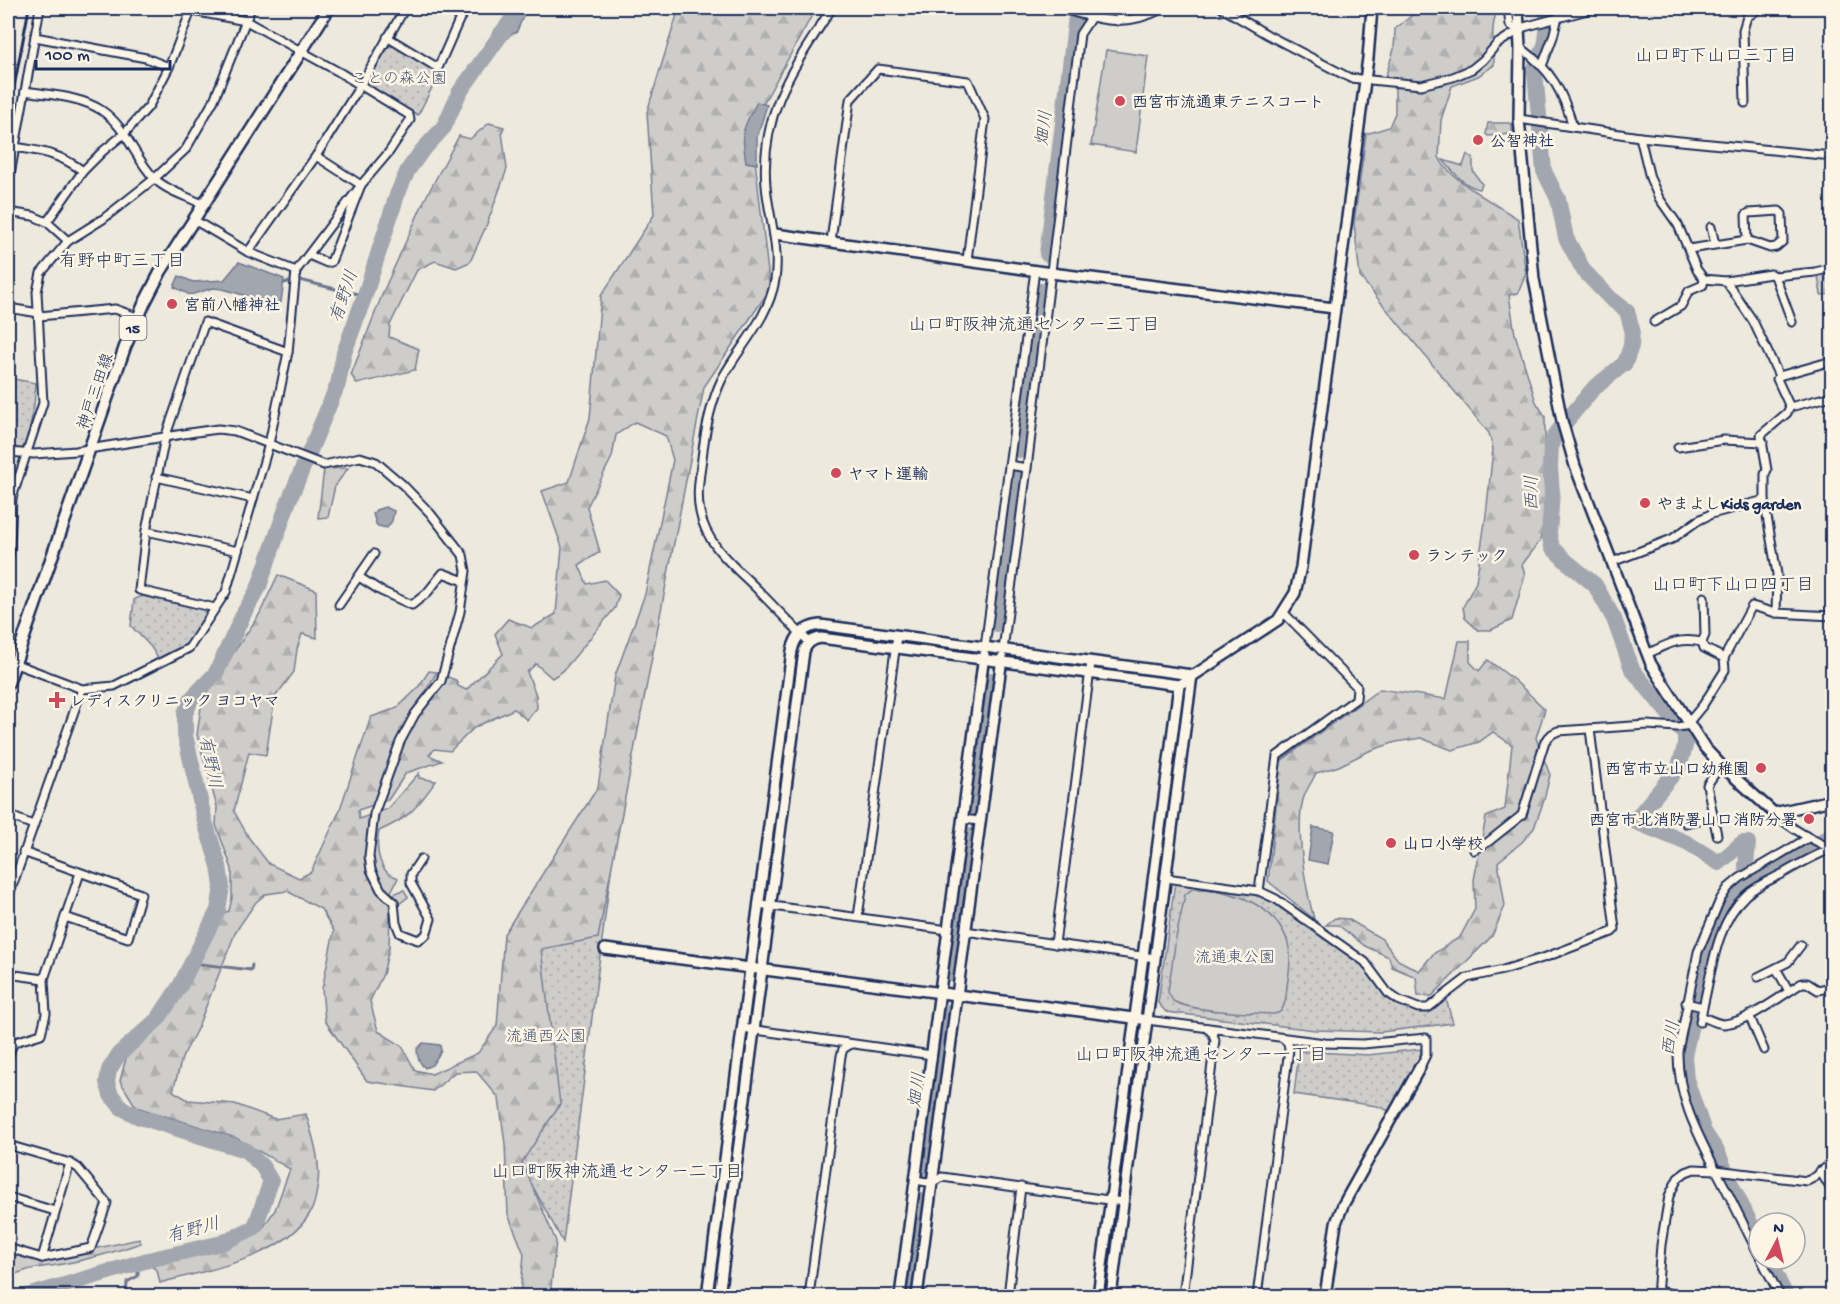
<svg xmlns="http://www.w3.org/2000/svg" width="1840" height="1304" viewBox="0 0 1840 1304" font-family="'Gochi Hand','Klee One',sans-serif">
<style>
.grass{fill:url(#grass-dots);stroke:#757e94;stroke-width:1.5}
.forest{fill:url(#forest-firs);stroke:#757e94;stroke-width:1.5;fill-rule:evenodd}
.garden{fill:#cfcdca;stroke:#757e94;stroke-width:1.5}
.water{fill:#a2a7af;stroke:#6c778f;stroke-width:1.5}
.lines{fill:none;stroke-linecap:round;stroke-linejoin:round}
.stream{stroke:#6c778f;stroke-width:3}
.river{stroke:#a2a7af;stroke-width:16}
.minor-casing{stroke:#1b2f5e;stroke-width:11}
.tertiary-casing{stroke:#1b2f5e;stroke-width:14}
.primary-casing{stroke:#1b2f5e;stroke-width:15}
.minor{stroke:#fcf5e5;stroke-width:7}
.tertiary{stroke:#fcf5e5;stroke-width:9}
.primary{stroke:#fcf5e5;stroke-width:10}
.rail{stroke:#1b2f5e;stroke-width:3}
.poi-dot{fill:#d1495b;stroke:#fcf5e5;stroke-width:2}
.labels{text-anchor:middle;stroke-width:5;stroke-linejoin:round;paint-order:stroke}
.shield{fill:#fcf5e5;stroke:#5e6a86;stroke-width:1.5}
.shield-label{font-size:15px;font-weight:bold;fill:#1b2f5e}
.park-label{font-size:16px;fill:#485679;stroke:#fcf5e5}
.poi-label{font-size:16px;font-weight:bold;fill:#1b2f5e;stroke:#fcf5e5;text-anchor:start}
.street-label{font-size:16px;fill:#1b2f5e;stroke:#fcf5e5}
.neighbourhood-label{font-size:18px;fill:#1b2f5e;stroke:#fcf5e5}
.water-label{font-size:18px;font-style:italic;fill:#445376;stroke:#fcf5e5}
</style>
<defs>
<pattern id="grass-dots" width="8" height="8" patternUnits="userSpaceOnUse" patternTransform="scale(1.5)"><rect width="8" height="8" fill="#cfcdca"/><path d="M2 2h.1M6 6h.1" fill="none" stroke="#b1b0b0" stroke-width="1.8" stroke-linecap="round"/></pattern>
<pattern id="forest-firs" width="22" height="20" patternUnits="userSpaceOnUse" patternTransform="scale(1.5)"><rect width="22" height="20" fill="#cfcdca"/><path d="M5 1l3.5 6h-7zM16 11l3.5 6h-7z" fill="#b1b0b0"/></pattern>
</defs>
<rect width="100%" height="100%" fill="#eee9dd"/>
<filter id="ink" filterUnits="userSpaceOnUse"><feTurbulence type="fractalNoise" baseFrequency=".0167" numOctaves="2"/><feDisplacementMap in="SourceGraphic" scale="12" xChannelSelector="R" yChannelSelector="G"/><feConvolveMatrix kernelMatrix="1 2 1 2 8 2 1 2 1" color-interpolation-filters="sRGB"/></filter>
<g filter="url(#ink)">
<!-- grass -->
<g class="grass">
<polygon points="395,46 439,74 418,115 369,87 367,80 386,47"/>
<polygon points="1832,271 1832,294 1821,295 1818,276"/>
<polygon points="8,378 36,383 34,405 27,444 20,450 8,447"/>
<polygon points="141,596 203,609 206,615 187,645 159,660 151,647 131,626 134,600"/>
<polygon points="622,785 563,1242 512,1148 519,927"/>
<polygon points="1175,882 1261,895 1276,903 1365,966 1387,996 1415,1012 1433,1011 1446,999 1453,1023 1381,1032 1315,1030 1166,1012 1158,1003"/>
<polygon points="1421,1049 1420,1057 1389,1111 1377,1106 1294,1094 1299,1051 1368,1055"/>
</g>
<!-- forest -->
<g class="forest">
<path d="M679 8H816L751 126 770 289 704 387 598 938 541 949 560 1104 522 1162 556 1241 550 1296H520L524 1254 508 1214 505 1144 499 1098 476 1071 455 1072 433 1091 367 1081 325 1021 322 989 334 931 321 909 287 891 266 894 256 902 236 931 197 1029 182 1058 173 1091 188 1100 235 1104 275 1119 306 1114C312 1135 321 1160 318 1182 317 1191 315 1205 310 1213 284 1258 207 1270 160 1283L157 1270 149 1265 229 1244 260 1232 275 1210 290 1169 236 1138 136 1107 120 1081 126 1058 149 1034 187 987 221 914 229 911 232 898V869L216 825 217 807 197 735 202 700 259 615 278 575 316 590 317 638 302 634 297 649 294 672 275 697 266 755 249 752 234 811 249 838 269 864 299 878 311 872 339 812 371 717 397 708 417 689 429 671 437 672 417 706 419 712 445 676 456 680 458 686 466 690 503 654 495 634 508 619 532 628 556 614 562 547 542 491 569 482 590 418 601 296 654 215 647 112ZM635 422 666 436 673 460 645 594 615 676 598 787 504 934 497 1026 478 1053 432 1074 415 1070 402 1046 378 1031 370 1001 383 974 389 949 390 911 408 897 404 890 393 894 391 892 398 878C395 876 392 876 389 874 377 864 376 844 379 831 411 817 416 808 436 781L419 778V773L387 809 359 819 358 810 388 800 406 773 442 761 429 755 435 749 450 751 475 727 514 709 527 720 537 708 536 695 527 672 536 664 552 678 563 671 615 608 619 595 605 580 587 584 579 565 600 552 587 507 612 457 616 435Z"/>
<path d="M1421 8H1470L1474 10 1476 8H1499C1489 25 1494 45 1494 65L1478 76 1452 86 1441 120 1439 157C1448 179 1497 205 1518 219L1526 274 1518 293 1509 295 1515 334 1536 402 1545 416V516L1540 541 1522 565 1525 575 1512 620 1491 630H1478L1465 618 1463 607 1476 582 1486 515 1493 449 1489 433 1360 277 1354 223 1366 134 1389 127 1395 113V88L1386 75 1394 49 1395 29Z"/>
<polygon points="489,123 504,127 502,132 507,169 487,224 470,262 456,268 435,261 417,270 390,325 389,337 419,349 415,370 357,384 351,375 384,290 425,199 459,136 470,139"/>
<polygon points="1488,123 1510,123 1512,125 1512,134 1488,136 1486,134"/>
<polygon points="348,468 335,486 328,517 318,518 324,469"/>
<path d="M1459 641H1470V662L1479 671 1488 660 1514 680 1545 709 1536 738 1550 775 1544 800 1534 828 1522 842 1498 862 1505 906 1492 936 1432 996H1418L1416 977 1392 967 1389 957 1365 946 1338 925H1326L1335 918 1348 919 1382 939 1398 960 1419 971 1433 954 1460 937 1475 909 1474 880 1486 817 1505 809 1512 745 1493 732 1479 742 1452 750 1421 738 1396 742 1369 751 1339 766 1316 773C1313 780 1308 787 1305 794 1293 822 1306 889 1314 919L1268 881 1281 761 1380 689 1446 699Z"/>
<path d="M139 1239 141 1243C115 1252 90 1259 63 1264 41 1268 28 1267 8 1278V1254L10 1252 43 1260Z"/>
</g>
<!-- garden -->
<g class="garden">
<polygon points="1106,50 1148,56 1136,152 1091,145"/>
<path d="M1467 154 1473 158V171L1482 184 1480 189C1463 186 1454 172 1443 160L1463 166Z"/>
<path d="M1192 889C1233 888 1288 908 1290 957 1290 965 1289 973 1288 980 1286 990 1287 1004 1280 1012L1275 1014C1251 1013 1192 1012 1173 1001L1168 992 1176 938 1185 895Z"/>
</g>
<!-- water -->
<g class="water">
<polygon points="514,8 527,8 516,33 511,34 499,47 489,41 494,31"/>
<path d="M757 102 767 105 757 137V164L746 162C741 131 742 129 757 102Z"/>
<polygon points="239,262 284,279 281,302 277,305 223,289 213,288 190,295 174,287 179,276 193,282 224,280"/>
<polygon points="385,507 394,511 392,521 387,528 378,526 376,524 373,514 376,510"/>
<polygon points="1313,827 1334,831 1328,864 1308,860"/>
<path d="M423 1043 440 1045 441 1051 432 1065 425 1068C419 1063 417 1057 417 1049Z"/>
</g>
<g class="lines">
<!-- stream -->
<g class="stream">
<polyline points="300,280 347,292 365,295"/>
<polyline points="284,283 288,282"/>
<polyline points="192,963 251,970 252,965"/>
<polyline points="126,1296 127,1282 138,1276 138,1264"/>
</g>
<!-- river -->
<g class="river">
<path d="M1547 8C1547 22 1549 35 1544 48 1540 57 1535 62 1535 72L1544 171 1558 199 1566 238 1584 271 1610 298 1627 311 1632 329 1631 346 1625 363 1593 389 1555 435 1551 445 1550 468 1552 492 1549 534 1552 547 1566 561 1595 585 1614 619 1632 669 1685 734V746L1679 767 1634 821 1687 843 1719 863 1742 843H1748L1746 866"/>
<polyline points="1047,254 1077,8"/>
<polyline points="1020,450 1041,291"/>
<polyline points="997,624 1017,478"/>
<polyline points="973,808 990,680"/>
<polyline points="951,974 969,836"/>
<polyline points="925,1173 946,1012"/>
<polyline points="1759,1241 1732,1186 1718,1153 1704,1132 1686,1079 1684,1056 1709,943 1722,913 1735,894 1754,880 1832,835"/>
<polyline points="1768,1259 1786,1296"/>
<polyline points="28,1296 148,1260 222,1243 255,1227 271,1181 262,1166 245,1150 137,1116 122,1108 111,1095 107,1082 109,1070 119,1054 158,1019 180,986 218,910 222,887 219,866 205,822 185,735 185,713 192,698 216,673 245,611 258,589 288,503 338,384 344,353 365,295 397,195 408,170 421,152 444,127 459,93 520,8"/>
<polyline points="908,1296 921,1201"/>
</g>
<!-- minor casing -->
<g class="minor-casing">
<g id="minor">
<polyline points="177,8 246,21 339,72 409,115 410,120 389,152 361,185 296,271"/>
<path d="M1059 8C1102 20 1122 29 1164 8"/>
<polyline points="1222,8 1268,35 1350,78 1421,85 1453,77 1472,69 1483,60 1497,44 1524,27 1595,8"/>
<polyline points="1508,8 1510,25 1519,30"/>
<polyline points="1117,21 1124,8"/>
<polyline points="35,37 146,58 169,67"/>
<polyline points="387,37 438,68 460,18 469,8"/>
<path d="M1520 47C1551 70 1563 91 1573 127"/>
<polyline points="1542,66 1553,37 1558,17"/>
<path d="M25 91C49 95 80 96 101 110 127 127 134 158 155 179 167 191 189 197 204 205"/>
<polyline points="1745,103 1743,30 1747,17 1760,8"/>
<polyline points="1519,119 1640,137 1832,156"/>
<polyline points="1640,137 1650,178 1659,198 1678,225 1697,270 1704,279 1726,281 1753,321 1779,376 1777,379 1790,407"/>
<path d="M14 147C42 151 60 154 83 171"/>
<polyline points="8,186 40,8"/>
<polyline points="8,212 33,216 47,222"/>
<polyline points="1711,227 1715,244"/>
<polyline points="68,241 47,222 83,171 103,151 124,134 149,106 169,67 192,8"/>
<polyline points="831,241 850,100 878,69 968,81 985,119 967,260"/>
<polyline points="1689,249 1747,240 1770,248 1776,247 1783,241 1782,214 1779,211 1749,213 1746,215 1747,240"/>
<polyline points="248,252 316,156 360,86 405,8"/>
<polyline points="309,255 327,263 331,262 361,185 316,156"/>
<polyline points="1775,276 1792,322"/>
<polyline points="1726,281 1771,274 1775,276 1815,272 1832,268"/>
<polyline points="8,308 39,313"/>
<polyline points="39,316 115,309 137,317"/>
<polyline points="1654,322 1681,306 1689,291 1703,285 1704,279"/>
<polyline points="1779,376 1832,361"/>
<polyline points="1832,396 1790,407 1787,413 1761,435 1767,470 1765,474 1765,505 1777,574 1776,613 1832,616"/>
<polyline points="1678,447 1724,440 1763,442"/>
<polyline points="8,452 34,454 76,451 196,432 218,429 235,431 324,465 360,457 376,462 403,485 430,513 463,555 466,571 460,612 441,681 415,714 400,742 374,814 369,856 371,870 381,890 394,902 396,923 400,933 418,940 426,935 431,919 411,883 411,874 421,859"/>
<polyline points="1009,465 1027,468"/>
<polyline points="156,477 253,499"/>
<polyline points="146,531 238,551"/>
<polyline points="8,562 10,549 12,498 43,403 37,292 41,273 68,241 103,219 154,179 186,149 214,100 251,8"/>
<polyline points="1612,562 1672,539 1697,521 1711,514 1765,500"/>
<polyline points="359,577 381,591 412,605 427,593 443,573 464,581"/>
<polyline points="339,605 374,554"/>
<polyline points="215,608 139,590 146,531 165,438 205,322 288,352"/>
<path d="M809 642C792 625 775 608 758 590 735 567 706 545 700 512 696 494 700 475 702 458 705 431 710 404 722 379 740 345 768 320 775 280 780 247 769 218 766 186 760 111 794 67 832 8"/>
<polyline points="1702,642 1705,635 1704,597"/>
<polyline points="985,647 1035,270"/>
<polyline points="1003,650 1027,468 1080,34 1092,16"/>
<path d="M1647 654C1668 644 1679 637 1702 642L1704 648 1724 658 1752 606 1776 613"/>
<polyline points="8,661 82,689 114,686 189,648 226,592 269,444 288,352 296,271 248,252 194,220"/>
<polyline points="1689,722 1703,705 1725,670 1724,658"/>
<path d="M1774 813C1791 829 1811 839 1832 849"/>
<polyline points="8,815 33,825"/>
<polyline points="962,819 980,821"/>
<polyline points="1686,823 1713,817"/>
<polyline points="1717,835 1707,785 1721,765"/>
<polyline points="1474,850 1488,842 1522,815 1545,741 1552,734 1558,731 1647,725 1677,727 1691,725"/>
<polyline points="23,852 141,894 128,938 65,917"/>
<polyline points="1166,878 1259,891 1276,899 1365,962 1388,993 1398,1000 1418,1008 1428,1008 1467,978 1503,970 1546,957 1612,932 1615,929 1590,729"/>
<polyline points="1259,891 1277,756 1356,699 1357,687 1284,613"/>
<polyline points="8,898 82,689"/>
<polyline points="758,904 948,930"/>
<polyline points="858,917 897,636"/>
<polyline points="965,931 1155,958"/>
<polyline points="1055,944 1091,662"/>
<polyline points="1777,970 1789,991"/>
<polyline points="8,974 44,979"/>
<polyline points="1758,977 1788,962 1801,945"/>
<polyline points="1686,1003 1703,1007 1700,1022"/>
<path d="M1703 1007C1712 970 1716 923 1746 895 1756 886 1770 880 1782 874 1798 865 1814 855 1832 849"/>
<polyline points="1749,1015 1764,1050"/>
<path d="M1701 1016C1708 1019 1717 1024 1724 1024 1748 1022 1781 996 1802 983H1807L1818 990 1832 987"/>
<polyline points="1147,1020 1325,1043 1363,1044 1426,1038 1426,1055 1420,1067"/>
<polyline points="742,1028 932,1055"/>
<polyline points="8,1047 11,1048 8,1059"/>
<polyline points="11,1048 15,1042 41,1034 46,1014 44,979 80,873"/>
<polyline points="8,1145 70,1163 78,1168 107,1203 91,1248 42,1258 8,1248"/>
<polyline points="1820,1171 1832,1191"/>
<polyline points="915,1180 933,1183 942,1177 1123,1202"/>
<polyline points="8,1197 55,1211"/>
<path d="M1759 1255C1745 1228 1732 1200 1717 1172 1697 1133 1677 1096 1678 1051L1698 952 1720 900 1728 888 1740 878 1808 838"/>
<polyline points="42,1258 70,1163"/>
<polyline points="1761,1259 1780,1296"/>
<polyline points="1658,1291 1682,1296"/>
<polyline points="809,1296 841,1056 843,1049 851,1044"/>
<polyline points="1008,1296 1021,1187"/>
<polyline points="1183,1296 1215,1040 1213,1034 1207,1028"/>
<polyline points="1257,1296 1289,1049 1288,1043 1283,1038"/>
<polyline points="1657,1296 1661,1245 1669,1196 1678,1178 1686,1172 1694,1169 1716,1170 1807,1181 1815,1177 1832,1162"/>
</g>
</g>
<!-- tertiary casing -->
<g class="tertiary-casing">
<g id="tertiary">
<polyline points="1518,8 1520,47 1519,119 1534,279 1562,421 1575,466 1651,664 1705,748 1721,765 1774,813 1832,800"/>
<polyline points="775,234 1059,274 1334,308"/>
<polyline points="605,949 1141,1019"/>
<path d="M707 1296 792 651C795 636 804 627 820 625L1192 675 1111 1296"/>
<path d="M719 1296 804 651C807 643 812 639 821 638L1179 685 1278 620 1295 593 1301 567 1368 58 1372 8"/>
<polyline points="900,1296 984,655"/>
<polyline points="917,1296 1002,658"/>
<polyline points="1098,1296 1179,685"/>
<polyline points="1325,1296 1336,1223 1343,1205 1420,1067"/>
</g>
</g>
<!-- primary casing -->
<g class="primary-casing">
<polyline id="primary" points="8,683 125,347 145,302 161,271 329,8"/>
</g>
<!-- minor -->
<use href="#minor" class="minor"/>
<!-- tertiary -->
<use href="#tertiary" class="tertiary"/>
<!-- primary -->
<use href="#primary" class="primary"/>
<!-- rail -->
<polyline class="rail" points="8,119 29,8"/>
</g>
</g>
<!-- markers -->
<g class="poi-dot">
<circle cx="1120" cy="101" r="6"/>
<circle cx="1478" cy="140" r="6"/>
<circle cx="172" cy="304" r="6"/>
<circle cx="836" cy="473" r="6"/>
<circle cx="1645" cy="503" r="6"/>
<circle cx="1414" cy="555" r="6"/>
<path d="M54 691h6v6h6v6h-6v6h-6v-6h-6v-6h6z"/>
<circle cx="1761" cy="768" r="6"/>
<circle cx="1809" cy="819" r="6"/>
<circle cx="1391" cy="843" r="6"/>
</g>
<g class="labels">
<!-- shield labels -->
<rect class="shield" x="119.5" y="316" width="27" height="24" rx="4.5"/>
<g class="shield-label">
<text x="133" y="333">15</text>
</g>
<!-- park labels -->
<g class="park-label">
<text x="399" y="83">ことの森公園</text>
<text x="1235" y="962">流通東公園</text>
<text x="546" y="1041">流通西公園</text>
</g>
<!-- poi labels -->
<g class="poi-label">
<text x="1132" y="107">西宮市流通東テニスコート</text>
<text x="1490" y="146">公智神社</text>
<text x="184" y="310">宮前八幡神社</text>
<text x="848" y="479">ヤマト運輸</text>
<text x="1657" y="509">やまよしKids garden</text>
<text x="1426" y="561">ランテック</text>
<text x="70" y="706">レディスクリニック ヨコヤマ</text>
<text x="1749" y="774" text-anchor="end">西宮市立山口幼稚園</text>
<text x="1797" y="825" text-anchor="end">西宮市北消防署山口消防分署</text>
<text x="1403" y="849">山口小学校</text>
</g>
<!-- street labels -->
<g class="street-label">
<text transform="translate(94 391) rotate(-71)" y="6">神戸三田線</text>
</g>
<!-- neighbourhood labels -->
<g class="neighbourhood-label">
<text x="1716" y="61">山口町下山口三丁目</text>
<text x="122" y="266">有野中町三丁目</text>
<text x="1034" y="330">山口町阪神流通センター三丁目</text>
<text x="1733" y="590">山口町下山口四丁目</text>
<text x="1201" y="1060">山口町阪神流通センター一丁目</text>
<text x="617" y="1177">山口町阪神流通センター二丁目</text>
</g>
<!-- water labels -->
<g class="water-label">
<text transform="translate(1043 128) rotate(-83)" y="6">畑川</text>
<text transform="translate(343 296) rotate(-71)" y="6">有野川</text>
<text transform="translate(1531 493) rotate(-91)" y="6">西川</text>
<text transform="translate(211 762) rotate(78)" y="6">有野川</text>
<text transform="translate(1670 1038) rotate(-81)" y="6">西川</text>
<text transform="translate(916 1090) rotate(-82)" y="6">畑川</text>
<text transform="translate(193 1229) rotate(-15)" y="6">有野川</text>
</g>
</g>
<!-- margin -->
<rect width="1840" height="1304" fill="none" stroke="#fcf5e5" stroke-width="30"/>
<rect x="15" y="15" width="1810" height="1274" fill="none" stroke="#1b2f5e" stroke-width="2" filter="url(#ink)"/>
<!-- north arrow -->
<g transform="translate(1777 1241) rotate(7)"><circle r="28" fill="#fcf5e5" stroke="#a2a6af" stroke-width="1.5"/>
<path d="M0-4.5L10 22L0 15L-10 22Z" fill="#d1495b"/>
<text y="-9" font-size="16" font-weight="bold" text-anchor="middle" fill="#1b2f5e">N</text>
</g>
<!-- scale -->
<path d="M36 60v9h134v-9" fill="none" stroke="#1b2f5e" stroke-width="3"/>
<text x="45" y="60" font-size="18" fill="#1b2f5e" stroke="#fcf5e5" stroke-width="4.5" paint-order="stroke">100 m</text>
</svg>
